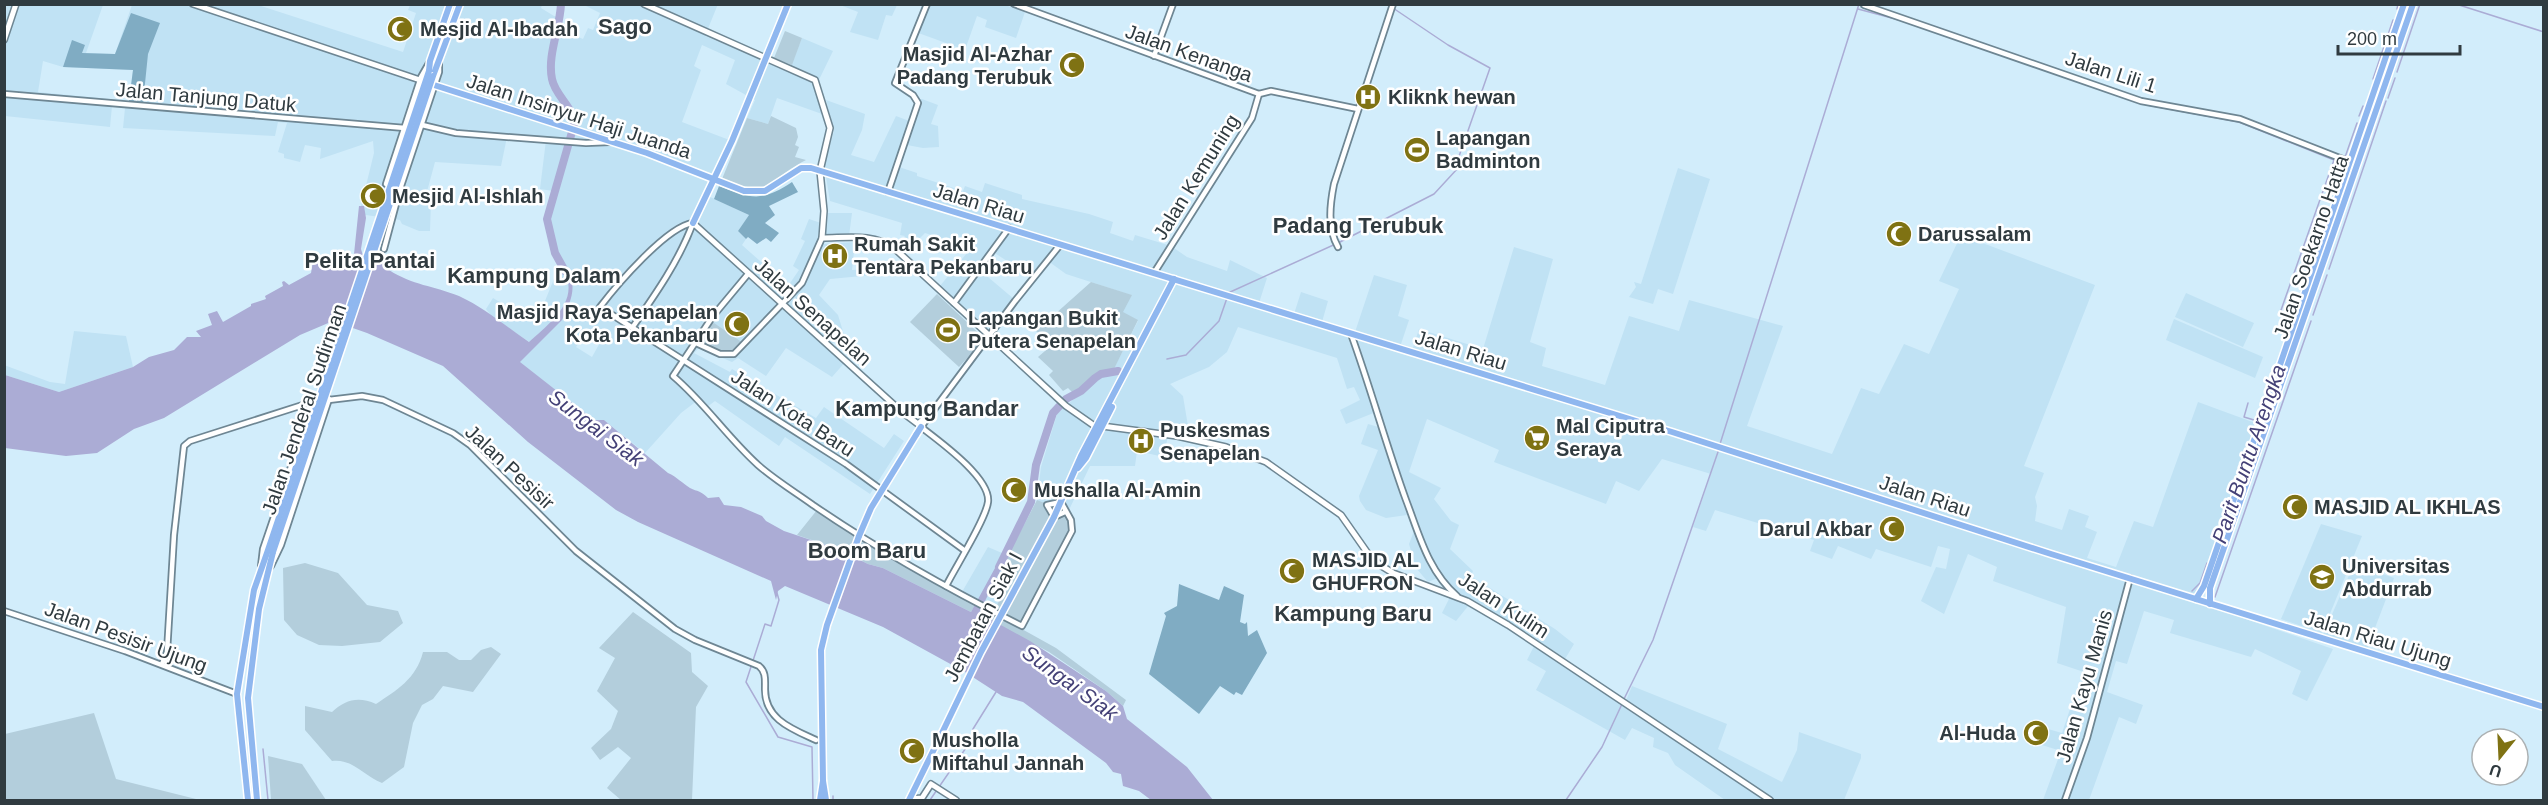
<svg xmlns="http://www.w3.org/2000/svg" width="2548" height="805" viewBox="0 0 2548 805" font-family="Helvetica,sans-serif">
<style>
.built{fill:#c0e2f4;fill-rule:evenodd}
.green{fill:#b3cedc}
.forest{fill:#80acc3}
.water{fill:#abacd5}
.lines{fill:none;stroke-linecap:round;stroke-linejoin:round}
.stream{stroke:#abacd5;stroke-width:1.5}
.river{stroke:#abacd5;stroke-width:8}
.tertiary-casing{stroke:#6e8693;stroke-width:8}
.secondary-casing{stroke:#6e8693;stroke-width:8}
.primary-casing{stroke:#fff;stroke-width:9}
.tertiary{stroke:#fff;stroke-width:4.5}
.secondary{stroke:#fff;stroke-width:5}
.primary{stroke:#8fb7ef;stroke-width:6}
.primary-bridge-casing{stroke:#fff;stroke-width:9;stroke-linecap:butt}
.primary-bridge{stroke:#8fb7ef;stroke-width:6}
.labels{text-anchor:middle;stroke-width:5;stroke-linejoin:round;paint-order:stroke}
.poi-label{font-size:20px;font-weight:bold;fill:#303b40;stroke:#fff;text-anchor:start}
.street-label{font-size:20px;fill:#303b40;stroke:#fff}
.water-label{font-size:21px;font-style:italic;fill:#444177;stroke:#fff}
.quarter-label{font-size:22px;font-weight:bold;fill:#303b40;stroke:#fff}
</style>
<rect width="100%" height="100%" fill="#d2edfb"/>
<!-- built -->
<g class="built">
<path d="M718 4 705 36 789 71 802 38 833 51 815 88 822 114 777 98 768 124 747 118 755 100 726 84 735 60 702 45 694 66 701 70 682 122 732 141 706 195 749 215 738 231 746 239 742 245 788 286 799 270 793 266 805 241 801 239 809 219 827 225 828 213H852L849 236 825 237 822 244 855 242 852 270 873 269V275L830 279 819 295 838 315 845 338 828 345 847 360 832 377 786 348 766 376 738 358 732 362 699 348 694 353 730 372 732 369 816 418 824 407 884 448 894 434 904 441 870 494 785 437 779 446 715 401 707 407 698 400 681 413 645 453 604 420H594L519 362 534 345 492 317 486 309 493 298 536 323 558 269 547 217 553 191 540 189 546 140 507 137 501 166 435 162 425 199 431 200 430 231H419L402 224 400 220 359 214 374 153 373 141 320 159 321 148 305 145 300 162 284 158V154L278 152 287 123 278 122 275 136 123 128 125 108 112 106 110 127 5 116 4 20 6 14 5 5H103L86 53 115 54 132 5H258L403 52 416 13 408 10 410 5H542L541 8 554 16 562 17 560 29 583 39 588 28 593 30 600 13 584 5H649L656 8 658 5ZM43 61 63 67 133 70 129 101 38 92ZM588 330 602 339 592 357 576 347Z"/>
<polygon points="840,5 897,5 892,16 886,15 878,40 850,32 858,12"/>
<polygon points="924,5 1005,5 1025,12 1016,38 985,27 987,20 977,16 965,50 913,31"/>
<polygon points="922,99 938,105 931,124 938,126 939,147 923,148 907,145 899,167 917,173 917,176 963,191 965,186 982,192 985,183 1022,195 1022,199 1089,214 1113,222 1110,233 1133,241 1135,235 1171,246 1187,257 1227,271 1230,260 1267,278 1259,303 1294,314 1301,292 1328,301 1322,322 1355,332 1374,275 1407,285 1398,316 1409,320 1401,344 1413,348 1419,329 1483,349 1514,247 1553,259 1530,342 1546,348 1542,366 1605,385 1629,316 1679,331 1689,300 1783,326 1747,426 1832,454 1861,388 1879,394 1904,344 1929,354 1959,289 1939,281 1961,235 2095,285 2024,466 2044,473 2035,497 2037,506 2035,521 2062,530 2069,509 2089,516 2085,527 2097,532 2087,558 2116,567 2134,521 2153,527 2198,402 2258,424 2199,603 2333,649 2307,701 2292,694 2301,671 2255,649 2251,657 2170,633 2174,620 2144,611 2127,664 2116,661 2107,692 2143,705 2136,724 2119,717 2089,800 2043,800 2061,751 2042,745 2048,729 2062,733 2070,709 2082,712 2087,697 2078,694 2084,672 2057,663 2066,607 1993,581 1997,567 1968,554 1944,614 1921,601 1936,567 1946,569 1950,549 1938,546 1931,567 1876,549 1871,559 1838,546 1832,559 1810,551 1814,540 1715,510 1706,531 1693,527 1711,474 1662,459 1639,491 1616,481 1606,504 1494,462 1499,450 1427,419 1409,472 1441,488 1434,499 1451,521 1459,525 1450,549 1473,571 1471,576 1555,629 1574,644 1565,659 1626,701 1632,686 1727,724 1718,749 1782,782 1797,750 1799,732 1861,754 1861,758 1844,800 1725,800 1675,765 1668,753 1653,747 1654,738 1632,728 1625,740 1536,690 1546,671 1527,660 1534,646 1469,605 1456,621 1442,613 1453,591 1440,577 1428,582 1416,568 1409,544 1417,523 1414,514 1386,518 1366,510 1360,501 1359,496 1378,450 1361,444 1368,424 1382,428 1376,412 1346,424 1340,410 1360,400 1354,387 1347,389 1337,358 1238,327 1227,352 1209,367 1170,384 1183,396 1190,438 1168,435 1164,457 1137,451 1135,466 1090,466 1068,512 1037,500 1041,467 1057,414 1096,379 1111,374 1138,321 1122,312 1131,295 1066,274 1048,261 1035,279 993,252 962,294 982,272 1014,299 1002,314 1005,317 992,333 940,286 971,248 925,233 905,253 896,247 905,236 900,235 902,223 830,201 824,165 834,131 826,100 865,114 862,130 851,155 874,162 896,116 912,122 917,105 915,100"/>
<polygon points="1678,168 1710,179 1673,294 1658,289 1653,304 1629,297 1636,287 1634,282 1641,284"/>
<polygon points="2186,293 2254,323 2243,347 2175,317"/>
<polygon points="2174,319 2263,357 2255,378 2166,340"/>
<polygon points="74,331 126,336 133,367 59,392 5,375 4,365 50,382 65,384"/>
<polygon points="2321,524 2362,536 2322,633 2281,619"/>
<polygon points="988,547 1002,553 1001,557 1006,559 1002,567 1008,571 1005,589 995,609 962,592"/>
<polygon points="2354,564 2394,578 2367,649 2323,635"/>
</g>
<!-- green -->
<g class="green">
<polygon points="785,31 802,38 792,65 774,58"/>
<path d="M771 116 796 128 798 137 795 145 799 147 795 157 806 160C765 181 773 199 722 179L747 118 768 124Z"/>
<path d="M1091 282 1132 295 1123 312 1138 320 1114 369C1093 375 1090 387 1073 393L1068 388 1063 391 1049 375 1053 371 1038 357 1052 345 1036 331Z"/>
<polygon points="937,294 985,339 959,367 910,322"/>
<path d="M714 323 743 343C727 360 719 352 701 344L700 338 710 325Z"/>
<polygon points="1037,500 1068,512 1070,530 1021,622 995,609 1005,589 1008,571 1002,567"/>
<polygon points="817,510 873,547 976,604 971,612 883,568 868,564 838,549 797,535"/>
<polygon points="305,563 338,573 367,605 398,611 403,623 380,642 342,646 319,645 297,635 284,620 283,568"/>
<polygon points="982,607 1056,648 1126,700 1123,706 1106,691 1049,652 986,619 979,613"/>
<polygon points="633,612 691,653 692,672 708,686 696,707 692,800 621,800 607,788 631,758 618,747 600,760 591,748 611,729 618,711 597,691 615,658 599,648"/>
<path d="M491 647 501 654 473 692 443 686 433 699 422 705 413 723 404 767 382 783C364 776 352 758 332 761L305 730V706L332 712C345 700 358 696 376 704 397 690 416 679 423 652H447L459 660H471L481 650Z"/>
<polygon points="94,713 116,779 200,800 5,800 5,734"/>
<polygon points="268,756 302,764 326,800 271,800"/>
</g>
<!-- forest -->
<g class="forest">
<polygon points="131,13 160,23 148,54 143,103 129,101 133,70 63,67 72,40 85,45 82,53 115,54"/>
<path d="M792 182 798 192 769 206 775 215 765 223 779 233 771 242 766 238 757 244 748 237 746 239 738 231 749 215 714 199 719 186C752 199 762 202 792 182Z"/>
<polygon points="1179,584 1219,600 1224,586 1244,595 1240,622 1245,624 1247,622 1248,636 1257,630 1267,653 1242,695 1236,692 1234,695 1220,686 1199,714 1149,674 1166,616 1164,613 1177,606"/>
</g>
<!-- water -->
<path class="water" d="M359 206H364L366 218 361 249 363 256C371 261 379 260 389 264V270C412 285 434 286 459 296 485 308 505 326 529 342 545 327 573 307 568 282 567 276 562 271 561 264 580 280 572 300 562 320L520 362 594 420H604L668 473C677 477 682 483 690 488 698 492 700 490 708 498L719 497 724 505 741 507 762 516 766 521 784 531 838 549 868 564 883 568 971 612 1001 557 1006 559 979 613 1030 641 1106 691 1123 706 1127 719 1187 767 1213 800H1151L1139 791 1123 786 1121 774 1113 772 1106 763 1023 702 1002 696 965 672 883 627 785 586 778 591 776 600 771 581 638 522 616 510 528 442 443 366 367 333 333 321 300 335 164 418 134 429 97 453 66 456 5 448V375L59 392 133 367 149 357 174 350 187 337H201L196 331 212 325 208 314 217 311 223 322 251 306V304L266 299 265 296 283 286 282 282 284 281 289 285 311 273 313 261 319 258 332 265 351 259 354 254Z"/>
<g class="lines">
<!-- stream -->
<g class="stream">
<polyline points="2456,4 2544,32"/>
<polyline points="1858,9 1903,21"/>
<polyline points="2397,9 2398,4"/>
<polyline points="1984,49 2147,105 2239,122 2334,160"/>
<polyline points="2397,72 2420,4"/>
<polyline points="2373,79 2393,20"/>
<polyline points="2388,98 2395,78"/>
<polyline points="2359,116 2363,106"/>
<polyline points="2329,269 2386,101"/>
<polyline points="1228,293 1340,242 1434,194 1458,168 1457,162 1490,68 1448,45 1387,4"/>
<polyline points="2280,313 2334,160 2343,163 2357,123"/>
<polyline points="2313,315 2327,275"/>
<polyline points="1167,359 1186,355 1219,321 1227,298"/>
<polyline points="2248,403 2244,417 2254,420"/>
<polyline points="1720,444 1859,4"/>
<polyline points="991,591 995,593 1004,577 997,573"/>
<polyline points="2192,591 2200,583 2207,563"/>
<polyline points="777,593 779,600 771,626 765,624 746,682 778,737 812,747 813,800"/>
<polyline points="2215,597 2311,321"/>
<polyline points="1624,699 1653,640 1719,449"/>
<polyline points="263,749 268,800"/>
<polyline points="833,800 833,796"/>
<polyline points="930,800 970,742 973,729 996,692"/>
<polyline points="1566,800 1602,747 1622,704"/>
</g>
<!-- river -->
<g class="river">
<path d="M561 4C560 29 547 55 552 79 555 96 575 108 574 125L547 219 555 253 565 271"/>
<polyline points="999,567 1031,502 1036,465 1053,413 1066,399 1081,391 1095,378 1101,374 1118,371"/>
</g>
<!-- tertiary casing -->
<g class="tertiary-casing">
<g id="tertiary">
<polyline points="1014,4 1259,94 1271,91 1358,109"/>
<polyline points="1864,5 2141,101 2240,119 2350,162"/>
<polyline points="1154,56 1173,4"/>
<polyline points="4,94 405,128"/>
<polyline points="422,125 456,133 586,143 610,142"/>
<polyline points="392,186 386,184 421,77 429,63"/>
<polyline points="888,192 918,103 913,95 895,83 927,4"/>
<path d="M693 223C667 226 616 286 600 307L846 464 964 550"/>
<path d="M1338 247C1327 228 1330 204 1334 184L1393 4"/>
<polyline points="384,249 400,189 439,72 439,61"/>
<polyline points="1154,273 1252,118 1259,94"/>
<path d="M748 274 713 316 673 376C705 403 727 437 758 465 775 480 795 492 813 505 880 551 950 590 1022 626L1072 531 1071 520 1061 502 1047 505 1054 517 1065 512"/>
<polyline points="954,303 1009,228"/>
<path d="M632 328C655 295 679 261 693 223"/>
<path d="M1351 334C1371 389 1386 445 1406 500 1419 534 1428 571 1457 596"/>
<polyline points="696,343 720,354 734,354 802,283 822,238"/>
<polyline points="921,427 1015,301 1060,245"/>
<path d="M921 427C939 441 991 478 988 502 986 519 955 568 946 586"/>
<polyline points="261,566 263,549 310,411 309,403"/>
<polyline points="271,566 281,545 329,399"/>
<polyline points="4,611 125,651 237,694"/>
<path d="M162 664 167 652 174 535 184 446 190 441 312 402 362 396 383 400 453 433 470 445 576 551 675 629 695 640 759 666C766 672 765 679 765 688 764 719 792 729 816 740"/>
<polyline points="2065,800 2087,738 2130,578"/>
</g>
</g>
<!-- secondary casing -->
<g class="secondary-casing">
<g id="secondary">
<polyline points="193,4 420,80"/>
<path d="M644 4 815 80 830 128 820 171 824 211 822 238C847 238 873 233 894 248L1066 406 1096 427"/>
<polyline points="4,40 16,4"/>
<polyline points="693,223 902,412 918,424 932,412"/>
<polyline points="1102,426 1177,436 1226,447 1266,462 1341,515 1369,555 1380,565 1393,573 1467,601 1508,625 1770,800"/>
<polyline points="910,799 922,798 931,784 956,800"/>
</g>
</g>
<!-- primary casing -->
<g class="primary-casing">
<g id="primary">
<polyline points="429,71 430,61 450,4"/>
<polyline points="433,76 460,4"/>
<polyline points="434,85 647,153 744,191 765,191 801,168 811,168 1672,432 2051,554 2544,707"/>
<polyline points="693,223 732,141 788,4"/>
<polyline points="916,435 921,427"/>
<polyline points="1078,468 1086,458 1112,407"/>
<polyline points="1054,517 1081,456 1174,279"/>
<polyline points="2196,599 2204,586 2404,4"/>
<polyline points="2210,604 2210,588 2413,4"/>
<polyline points="823,781 826,800"/>
<polyline points="248,800 237,694 254,590 268,550"/>
<polyline points="257,800 248,698 259,609 273,552"/>
<polyline points="820,800 823,781 821,650 827,625 859,536"/>
<polyline points="909,800 942,733"/>
</g>
</g>
<!-- tertiary -->
<use href="#tertiary" class="tertiary"/>
<!-- secondary -->
<use href="#secondary" class="secondary"/>
<!-- primary -->
<use href="#primary" class="primary"/>
<!-- primary-bridge casing -->
<g class="primary-bridge-casing">
<g id="primary-bridge">
<polyline points="859,536 871,508 916,435"/>
<polyline points="268,550 429,71"/>
<polyline points="273,552 433,76"/>
<polyline points="942,733 981,652 1054,517"/>
</g>
</g>
<!-- primary-bridge -->
<use href="#primary-bridge" class="primary-bridge"/>
</g>
<!-- icons -->
<defs>
<g id="mosque-disc" transform="scale(1.35)"><circle r="9.5" fill="#7f7213" stroke="#fff"/><path d="M3.5-4.9A6 6 0 1 0 3.5 4.9A5 5 0 1 1 3.5-4.9Z" fill="#fff"/></g>
<g id="hospital-disc" transform="scale(1.35)"><circle r="9.5" fill="#7f7213" stroke="#fff"/><path d="M-5-5h3v3.5h4V-5h3V5h-3V1.5h-4V5h-3Z" fill="#fff"/></g>
<g id="stadium-disc" transform="scale(1.35)"><circle r="9.5" fill="#7f7213" stroke="#fff"/><path d="M0-5a6.5 5 0 1 0 0 10a6.5 5 0 1 0 0-10ZM-3.5-1.8h7v3.6h-7Z" fill="#fff"/></g>
<g id="supermarket-disc" transform="scale(1.35)"><circle r="9.5" fill="#7f7213" stroke="#fff"/><path d="M-6-5.5h2.5l.6 2H6L4.5 2H-2.5L-4.4-4H-6ZM-1.5 3.2a1.3 1.3 0 1 0 .1 0ZM3 3.2a1.3 1.3 0 1 0 .1 0Z" fill="#fff"/></g>
<g id="university-disc" transform="scale(1.35)"><circle r="9.5" fill="#7f7213" stroke="#fff"/><path d="M0-5L7-2L0 1L-7-2ZM-4 1L0 2.5L4 1V4Q0 6-4 4Z" fill="#fff"/></g>
</defs>
<g fill-rule="evenodd">
<use href="#mosque-disc" x="400" y="29"/>
<use href="#mosque-disc" x="1072" y="65"/>
<use href="#hospital-disc" x="1368" y="97"/>
<use href="#stadium-disc" x="1417" y="150"/>
<use href="#mosque-disc" x="373" y="196"/>
<use href="#mosque-disc" x="1899" y="234"/>
<use href="#hospital-disc" x="835" y="256"/>
<use href="#mosque-disc" x="737" y="324"/>
<use href="#stadium-disc" x="948" y="330"/>
<use href="#supermarket-disc" x="1537" y="438"/>
<use href="#hospital-disc" x="1141" y="441"/>
<use href="#mosque-disc" x="1014" y="490"/>
<use href="#mosque-disc" x="2295" y="507"/>
<use href="#mosque-disc" x="1892" y="529"/>
<use href="#mosque-disc" x="1292" y="571"/>
<use href="#university-disc" x="2322" y="577"/>
<use href="#mosque-disc" x="2036" y="733"/>
<use href="#mosque-disc" x="912" y="751"/>
</g>
<g class="labels">
<!-- poi labels -->
<g class="poi-label">
<text x="420" y="36">Mesjid Al-Ibadah</text>
<text x="1052" y="61" text-anchor="end">Masjid Al-Azhar<tspan x="1052" dy="23">Padang Terubuk</tspan></text>
<text x="1388" y="104">Kliknk hewan</text>
<text x="1436" y="145">Lapangan<tspan x="1436" dy="23">Badminton</tspan></text>
<text x="392" y="203">Mesjid Al-Ishlah</text>
<text x="1918" y="241">Darussalam</text>
<text x="854" y="251">Rumah Sakit<tspan x="854" dy="23">Tentara Pekanbaru</tspan></text>
<text x="718" y="319" text-anchor="end">Masjid Raya Senapelan<tspan x="718" dy="23">Kota Pekanbaru</tspan></text>
<text x="968" y="325">Lapangan Bukit<tspan x="968" dy="23">Putera Senapelan</tspan></text>
<text x="1556" y="433">Mal Ciputra<tspan x="1556" dy="23">Seraya</tspan></text>
<text x="1160" y="437">Puskesmas<tspan x="1160" dy="23">Senapelan</tspan></text>
<text x="1034" y="497">Mushalla Al-Amin</text>
<text x="2314" y="514">MASJID AL IKHLAS</text>
<text x="1872" y="536" text-anchor="end">Darul Akbar</text>
<text x="1312" y="567">MASJID AL<tspan x="1312" dy="23">GHUFRON</tspan></text>
<text x="2342" y="573">Universitas<tspan x="2342" dy="23">Abdurrab</tspan></text>
<text x="2016" y="740" text-anchor="end">Al-Huda</text>
<text x="932" y="747">Musholla<tspan x="932" dy="23">Miftahul Jannah</tspan></text>
</g>
<!-- street labels -->
<g class="street-label">
<text transform="translate(1189 53) rotate(20)" y="7">Jalan Kenanga</text>
<text transform="translate(2111 72) rotate(18)" y="7">Jalan Lili 1</text>
<text transform="translate(206 97) rotate(5)" y="7">Jalan Tanjung Datuk</text>
<text transform="translate(579 116) rotate(18)" y="7">Jalan Insinyur Haji Juanda</text>
<text transform="translate(1196 177) rotate(-58)" y="7">Jalan Kemuning</text>
<text transform="translate(979 203) rotate(17)" y="7">Jalan Riau</text>
<text transform="translate(2311 247) rotate(-71)" y="7">Jalan Soekarno Hatta</text>
<text transform="translate(813 312) rotate(42)" y="7">Jalan Senapelan</text>
<text transform="translate(1461 350) rotate(17)" y="7">Jalan Riau</text>
<text transform="translate(304 409) rotate(-71)" y="7">Jalan Jenderal Sudirman</text>
<text transform="translate(793 413) rotate(33)" y="7">Jalan Kota Baru</text>
<text transform="translate(510 467) rotate(43)" y="7">Jalan Pesisir</text>
<text transform="translate(1925 496) rotate(18)" y="7">Jalan Riau</text>
<text transform="translate(1504 605) rotate(33)" y="7">Jalan Kulim</text>
<text transform="translate(983 617) rotate(-62)" y="7">Jembatan Siak I</text>
<text transform="translate(126 637) rotate(20)" y="7">Jalan Pesisir Ujung</text>
<text transform="translate(2378 639) rotate(17)" y="7">Jalan Riau Ujung</text>
<text transform="translate(2084 686) rotate(-74)" y="7">Jalan Kayu Manis</text>
</g>
<!-- water labels -->
<g class="water-label">
<text transform="translate(596 428) rotate(37)" y="7">Sungai Siak</text>
<text transform="translate(2249 454) rotate(-71)" y="7">Parit Buntu Arengka</text>
<text transform="translate(1070 683) rotate(36)" y="7">Sungai Siak</text>
</g>
<!-- quarter labels -->
<g class="quarter-label">
<text x="625" y="34">Sago</text>
<text x="1358" y="233">Padang Terubuk</text>
<text x="370" y="268">Pelita Pantai</text>
<text x="534" y="283">Kampung Dalam</text>
<text x="927" y="416">Kampung Bandar</text>
<text x="867" y="558">Boom Baru</text>
<text x="1353" y="621">Kampung Baru</text>
</g>
</g>
<!-- border -->
<rect width="2548" height="805" fill="none" stroke="#303b40" stroke-width="12"/>
<!-- north arrow -->
<g transform="translate(2500 757) rotate(198)"><circle r="28" fill="#ffffff" stroke="#acb1b3" stroke-width="1.5"/>
<path d="M0-4.5L10 22L0 15L-10 22Z" fill="#7f7213"/>
<text y="-9" font-size="16" font-weight="bold" text-anchor="middle" fill="#303b40">U</text>
</g>
<!-- scale -->
<path d="M2338 45v9h122v-9" fill="none" stroke="#303b40" stroke-width="3"/>
<text x="2347" y="45" font-size="18" fill="#303b40" stroke="#ffffff" stroke-width="4.5" paint-order="stroke">200 m</text>
</svg>
